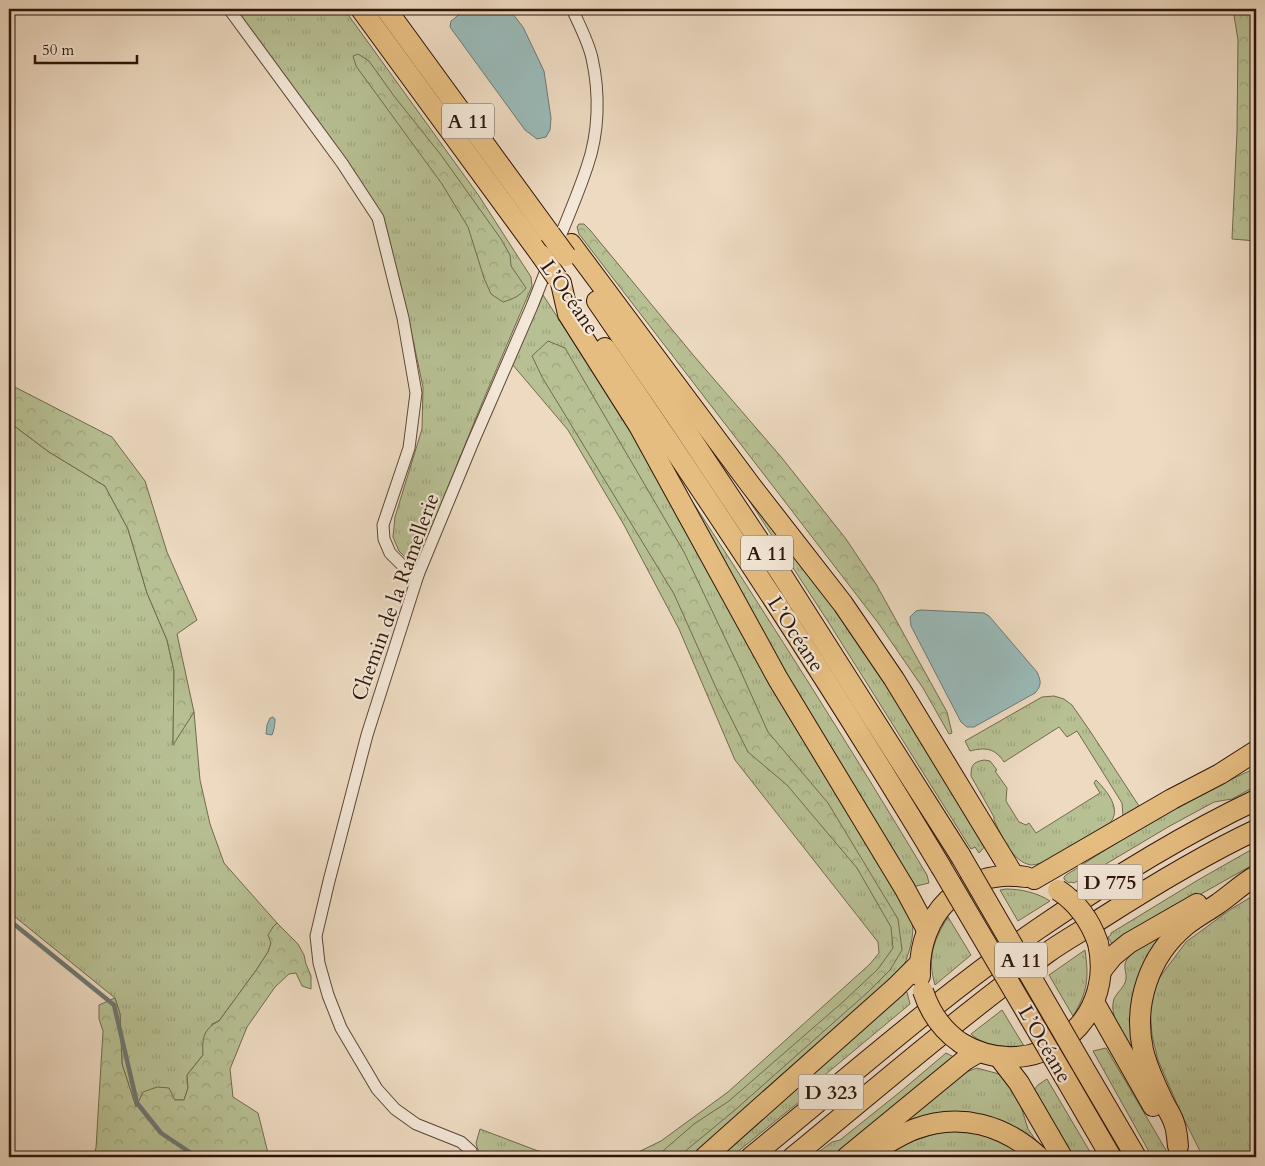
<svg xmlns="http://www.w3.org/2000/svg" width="1265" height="1166" viewBox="0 0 1265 1166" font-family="Cardo,serif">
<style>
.grass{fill:url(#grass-tufts);stroke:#726a4e}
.forest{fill:url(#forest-crowns);stroke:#726a4e}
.water{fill:#9abab9;stroke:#6e7873}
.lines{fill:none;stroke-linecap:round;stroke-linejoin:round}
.stream{stroke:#6e7873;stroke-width:4.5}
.street-casing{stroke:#5d4637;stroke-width:13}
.highway-casing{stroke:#2d1509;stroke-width:22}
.street{stroke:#f3e7d7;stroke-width:11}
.highway{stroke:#e6bd80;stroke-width:20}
.highway-bridge-casing{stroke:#2d1509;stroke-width:22;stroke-linecap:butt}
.highway-bridge{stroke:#e6bd80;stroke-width:20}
.labels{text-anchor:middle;stroke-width:4.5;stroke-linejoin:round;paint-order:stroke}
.shield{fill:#f3e7d7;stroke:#685447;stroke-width:1}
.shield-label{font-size:20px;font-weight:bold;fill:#2d1509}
.street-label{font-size:21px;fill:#2d1509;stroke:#f3e7d7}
</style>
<defs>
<pattern id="grass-tufts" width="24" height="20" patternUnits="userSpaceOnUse" patternTransform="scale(1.25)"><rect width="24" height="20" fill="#b7c093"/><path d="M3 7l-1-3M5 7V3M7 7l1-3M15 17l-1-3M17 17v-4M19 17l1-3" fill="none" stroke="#9ea47d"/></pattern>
<pattern id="forest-crowns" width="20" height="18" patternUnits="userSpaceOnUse" patternTransform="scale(1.25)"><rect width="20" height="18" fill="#b7c093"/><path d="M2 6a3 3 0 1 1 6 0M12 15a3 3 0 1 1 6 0" fill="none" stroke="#9ea47d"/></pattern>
</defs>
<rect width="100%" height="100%" fill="#eddac1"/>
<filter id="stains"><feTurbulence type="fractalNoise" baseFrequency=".004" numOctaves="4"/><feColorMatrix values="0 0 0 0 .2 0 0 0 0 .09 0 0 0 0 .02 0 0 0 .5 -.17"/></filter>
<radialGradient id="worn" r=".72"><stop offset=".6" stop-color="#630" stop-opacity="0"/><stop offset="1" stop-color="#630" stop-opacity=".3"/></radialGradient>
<!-- grass -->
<g class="grass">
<polygon points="236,9 344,9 479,196 531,277 532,286 480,408 424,546 418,556 405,557 399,551 393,537 395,517 422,429 423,387 409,321 384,220 332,141"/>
<path d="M543 295 620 413 910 913C917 932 909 953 902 971L692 1157H610L630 1156 661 1141 728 1092 870 964 879 953 878 942 735 760 679 629 624 525 568 430 512 364Z"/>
<polygon points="9,422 49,452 105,486 128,529 147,593 167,640 174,671 173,743 194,712 200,780 210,824 224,863 277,923 273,927 271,943 268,952 257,969 219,1021 212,1024 203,1055 187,1075 188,1088 184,1100 175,1100 136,1108 122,1064 120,1014 115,998 9,912"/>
<polygon points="724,462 848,623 986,845 979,853 975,847 971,849 829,623"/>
<path d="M681 484C765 613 848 743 927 875L929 883 912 887 766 646Z"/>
<path d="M1054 696 1064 699 1072 705 1090 731 1139 806 1123 816 1122 803 1077 731 1067 737 1059 727 1004 762C995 748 985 747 970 751L965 741 1042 697Z"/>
<path d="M984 760 990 761 997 770 995 771 1007 788 1006 801 1019 822 1026 825 1029 823 1036 833 1100 793 1094 783 1096 780C1107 791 1123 810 1109 824L1050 859C1044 862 1037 865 1031 865 1012 862 1001 835 994 820V817L971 776C971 765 973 762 984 760Z"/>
<path d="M1256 768V786L1232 799 1214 802 1168 827 1074 883 1071 882 1069 883 1064 879V877L1066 875C1113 845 1159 816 1208 791 1224 783 1240 775 1256 768Z"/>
<polygon points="1256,847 1256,863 1112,944 1108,937 1111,935 1111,933 1198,880"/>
<path d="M1006 889C1021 889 1038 893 1050 901L1018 921 1000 890Z"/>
<polygon points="1256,894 1256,1157 1203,1157 1180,1111 1158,1060 1152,1035 1150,1009 1157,981 1186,942 1231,909"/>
<path d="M948 917 971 955 935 985C927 958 933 941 948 917Z"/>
<path d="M1164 933 1134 1052C1126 1038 1108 1017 1114 999 1117 992 1125 987 1126 979 1127 974 1124 969 1125 964 1128 951 1153 940 1164 933Z"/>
<path d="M1085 950C1089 978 1088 991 1073 1016L1049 975Z"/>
<polygon points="906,992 907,992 910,1004 814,1084 810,1093 731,1157 714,1157 876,1016"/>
<path d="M1002 1010 1024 1046C1005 1047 987 1048 971 1034Z"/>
<polygon points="1106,1048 1170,1157 1152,1157 1093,1051"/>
<polygon points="946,1053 954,1057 839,1157 812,1157 832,1142 840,1140 900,1092"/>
<polygon points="977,1068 999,1074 1010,1084 1019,1100 1028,1129 1035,1139 1050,1153 1052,1157 1047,1157 1016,1132 911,1125 908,1120 966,1072"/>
<polygon points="1047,1079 1093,1157 1070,1157 1034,1090 1038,1085"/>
<polygon points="480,1129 538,1151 584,1157 480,1157 476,1143"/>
<polygon points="944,1131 978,1133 1010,1145 1023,1157 884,1157 910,1142"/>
</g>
<!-- forest -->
<g class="forest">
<polygon points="1233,9 1256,9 1256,241 1232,239 1237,132 1238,40"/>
<path d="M358 54 369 61 394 96 441 155 501 239 510 255 511 266 526 288C520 296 513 299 503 302L491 294 484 278 468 227 442 184 356 66 353 56Z"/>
<polygon points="579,224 584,224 590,230 694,356 782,458 846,539 876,584 947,712 952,733 949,734 923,688 879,624 579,234 577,227"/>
<polygon points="548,341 565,348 684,552 737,663 768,732 828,803 898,919 902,950 890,970 868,992 735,1110 678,1157 656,1157 694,1124 729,1101 844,1001 878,969 893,948 891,927 857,868 787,785 748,752 717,690 674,594 542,377 532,356"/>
<polygon points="9,384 112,437 145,481 167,552 197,620 177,634 194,712 173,745 174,671 167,640 147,593 128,529 105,486 49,452 9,422"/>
<path d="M277 923 298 944 304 955 306 964 311 976V989L302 986 296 973 289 974 275 987 247 1027 230 1069 233 1097 258 1113 269 1157H93L96 1148 103 1031 99 1019V1005L115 998 120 1014 122 1064 136 1107 143 1092 157 1087 169 1088 175 1100H184L188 1088 187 1075 203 1055C202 1039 203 1029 219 1021L257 969 268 952 271 943 268 935 273 927Z"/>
</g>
<!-- water -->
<g class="water">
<polygon points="466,9 509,9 523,27 544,71 551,118 550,130 546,137 537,139 525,130 450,27 451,21"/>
<path d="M921 610 984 613 989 616 1037 672C1041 681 1042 685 1035 693L974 727H967L961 722 911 626 910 617 916 611Z"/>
<path d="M273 717 275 719C275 725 274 730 272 735L266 734 267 725 270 718Z"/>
</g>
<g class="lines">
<!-- stream -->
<polyline class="stream" points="9,920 114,1005 137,1103 161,1133 197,1157"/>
<!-- street casing -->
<g class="street-casing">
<g id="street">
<polyline points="229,9 342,163 378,218 403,318 416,393 409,448 383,525 384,539 390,553 408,571 418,575"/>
<path d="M556 246C567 220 578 194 587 167 599 133 600 94 592 58 588 41 579 24 572 9"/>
<polyline points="473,1157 471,1151 461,1142 416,1124 395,1109 377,1089 341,1028 328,995 319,963 316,936 329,881 367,735 418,575 473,442 532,306 549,263"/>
</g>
</g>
<!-- highway casing -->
<g class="highway-casing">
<g id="highway">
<polyline points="361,9 541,255"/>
<polyline points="386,9 550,234"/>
<polyline points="571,244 752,487 843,604 894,679 1014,876"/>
<polyline points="561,283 568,314 639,426 778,679 905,889 927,930"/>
<polyline points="597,301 676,416 780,572 960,855"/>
<path d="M605 348C722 518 835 690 941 867"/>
<polyline points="1034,879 1172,799 1220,774 1256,751"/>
<polyline points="1101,971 1113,956 1129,943 1197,904"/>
<path d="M920 976C917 915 963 867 1026 877"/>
<polyline points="1094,1002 1153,1106"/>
<path d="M961 1043C1033 1086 1117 1025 1098 943"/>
<polyline points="999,1057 1019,1083 1062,1157"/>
<polyline points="1082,1065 1136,1157"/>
<polyline points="1064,1076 1111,1157"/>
<path d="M1178 1146C1177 1138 1177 1130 1174 1123 1172 1116 1167 1109 1164 1103 1156 1086 1147 1068 1143 1050 1133 1004 1149 956 1185 926 1196 917 1208 911 1219 903 1232 894 1243 883 1256 876"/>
<polyline points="705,1157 896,987 919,964"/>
<path d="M751 1157C846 1080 938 998 1038 929 1108 881 1180 836 1256 800"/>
<path d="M793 1157C877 1088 959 1017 1047 953 1065 940 1084 930 1102 918 1152 886 1203 855 1256 830"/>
<polyline points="847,1157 965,1060 979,1052"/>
<path d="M865 1157C881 1147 897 1136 915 1129 960 1112 1005 1125 1039 1157"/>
</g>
</g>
<!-- street -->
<use href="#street" class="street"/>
<!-- highway -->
<use href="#highway" class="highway"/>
<!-- highway-bridge casing -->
<g class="highway-bridge-casing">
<g id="highway-bridge">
<polyline points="550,234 566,256"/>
<polyline points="541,255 557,278"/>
<polyline points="960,855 1082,1065"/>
<polyline points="941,867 1064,1076"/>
<path d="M1058 890C1078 903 1090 920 1098 943"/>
<path d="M923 991C930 1013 942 1030 961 1043"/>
</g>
</g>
<!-- highway-bridge -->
<use href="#highway-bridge" class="highway-bridge"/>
</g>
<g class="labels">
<!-- shield labels -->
<g class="shield">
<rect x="442" y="103.5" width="52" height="35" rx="4"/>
<rect x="741" y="535.5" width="52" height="35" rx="4"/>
<rect x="1077.5" y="864.5" width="65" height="35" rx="4"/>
<rect x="995" y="942.5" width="52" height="35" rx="4"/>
<rect x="798.5" y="1074.5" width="65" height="35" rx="4"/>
</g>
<g class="shield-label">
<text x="468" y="128">A 11</text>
<text x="767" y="560">A 11</text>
<text x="1110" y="889">D 775</text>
<text x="1021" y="967">A 11</text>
<text x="831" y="1099">D 323</text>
</g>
<!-- street labels -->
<g class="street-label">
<text transform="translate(570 297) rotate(55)" y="7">L’Océane</text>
<text transform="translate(395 597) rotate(-70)" y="7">Chemin de la Ramellerie</text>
<text transform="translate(796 634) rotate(57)" y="7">L’Océane</text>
<text transform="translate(1045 1044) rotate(60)" y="7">L’Océane</text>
</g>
</g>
<!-- margin -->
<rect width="1265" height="1166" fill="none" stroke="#eddac1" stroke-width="30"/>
<rect x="10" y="10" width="1245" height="1146" fill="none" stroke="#2d1509" stroke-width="2.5"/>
<rect x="15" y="15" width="1235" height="1136" fill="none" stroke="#2d1509"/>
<!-- scale -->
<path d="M35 55v8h102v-8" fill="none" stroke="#2d1509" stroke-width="2.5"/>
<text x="42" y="55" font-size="15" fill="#2d1509" stroke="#f3e7d7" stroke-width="4" paint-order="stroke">50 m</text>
<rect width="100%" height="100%" filter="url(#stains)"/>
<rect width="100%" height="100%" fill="url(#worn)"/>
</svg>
